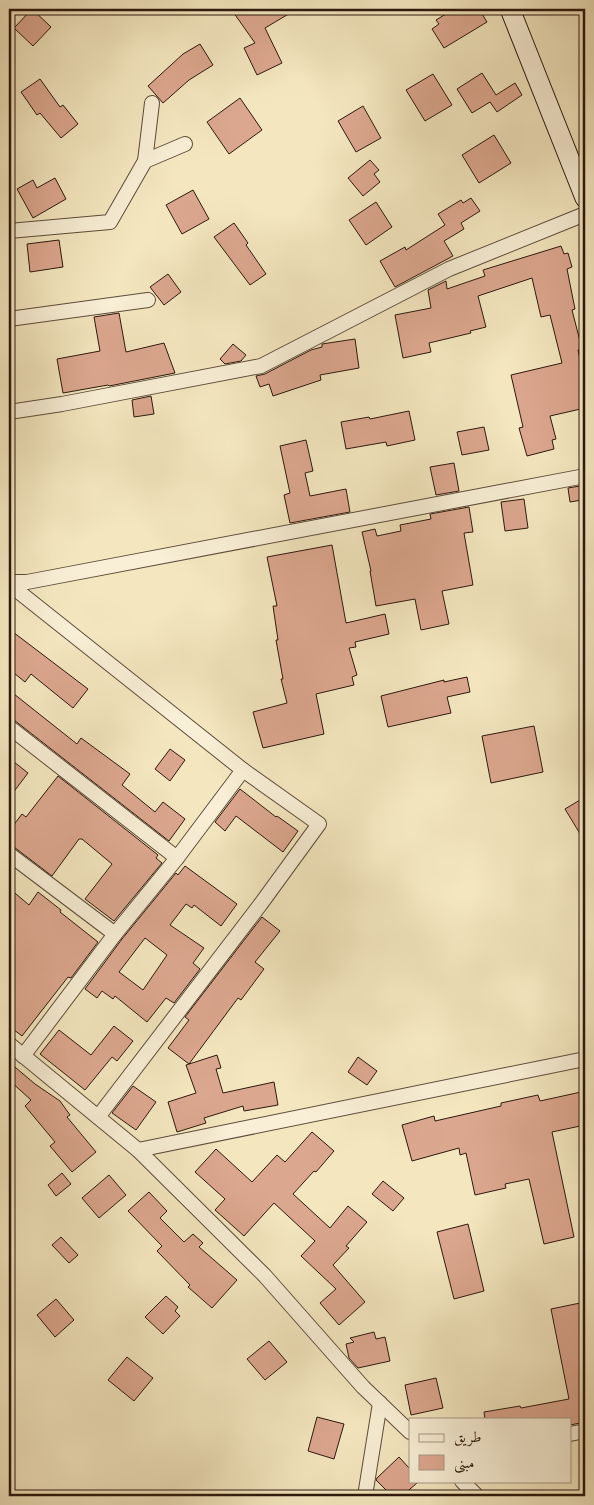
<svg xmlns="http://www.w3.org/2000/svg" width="594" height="1505" viewBox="0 0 594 1505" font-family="'Libre Caslon Text',Amiri,serif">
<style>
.building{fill:#dca78f;stroke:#2c180d;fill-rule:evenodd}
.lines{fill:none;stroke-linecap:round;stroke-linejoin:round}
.street-casing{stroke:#5e4c3a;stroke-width:16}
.secondary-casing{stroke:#2c180d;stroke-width:21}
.street{stroke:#f8efd6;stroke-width:14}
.secondary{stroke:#f8efd6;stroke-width:19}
</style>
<rect width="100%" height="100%" fill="#f4e7c0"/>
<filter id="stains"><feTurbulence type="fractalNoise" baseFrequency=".004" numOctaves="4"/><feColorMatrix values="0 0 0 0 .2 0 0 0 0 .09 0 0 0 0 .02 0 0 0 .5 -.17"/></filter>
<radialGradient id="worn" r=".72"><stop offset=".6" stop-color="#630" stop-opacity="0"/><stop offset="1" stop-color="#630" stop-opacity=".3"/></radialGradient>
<!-- building -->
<g class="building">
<polygon points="32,9 51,27 33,46 14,28"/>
<polygon points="231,9 297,9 265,28 282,63 257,75 244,48 255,43"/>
<polygon points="454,9 479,9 487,22 444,48 432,29 439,24 436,20"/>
<polygon points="200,44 213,65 189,80 163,103 148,86 183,54"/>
<polygon points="482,73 496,95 515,83 522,95 497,112 490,102 472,113 457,89"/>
<polygon points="433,74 452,105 425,121 406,90"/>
<polygon points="40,79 60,107 63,105 78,124 61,138 40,113 37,115 21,92"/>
<polygon points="240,98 262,130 229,154 207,122"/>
<polygon points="363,106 381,138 356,152 338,121"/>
<polygon points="494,135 511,163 479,183 462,155"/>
<polygon points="370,160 379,170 374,174 380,182 363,196 348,178"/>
<polygon points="55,178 66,199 33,218 17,189 33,180 37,188"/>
<polygon points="193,190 209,219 182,234 166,205"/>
<polygon points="471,198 480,211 461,223 464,229 444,241 453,256 395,287 380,261 405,247 406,250 445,225 438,214 461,200 463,203"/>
<polygon points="376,202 392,227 366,245 349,220"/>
<polygon points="234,223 248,243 246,245 266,274 250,285 214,237"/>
<polygon points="59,240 63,267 30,272 27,244"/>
<polygon points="561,246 564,254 568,253 572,267 567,269 575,309 572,310 582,349 578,350 585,382 585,408 550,416 556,439 552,440 554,449 527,456 519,428 523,427 511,375 562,363 550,315 541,317 532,278 478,296 486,327 470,331 471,333 429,343 431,352 403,358 395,315 431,308 428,290 446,281 447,289 485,276 483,270"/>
<polygon points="168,274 181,292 164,305 150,287"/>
<polygon points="119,313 126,352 164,343 175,373 109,386 108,385 63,393 57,359 100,351 94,317"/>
<polygon points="355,339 359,368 320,375 321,380 273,396 269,384 260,387 256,376 265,374 311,350 322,347 322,344"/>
<polygon points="233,344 246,355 241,361 225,364 220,359"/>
<polygon points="151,396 154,414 134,417 132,400"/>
<polygon points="409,411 415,440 387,446 386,442 346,449 341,422 369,417 370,419"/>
<polygon points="484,427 489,450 462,455 457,432"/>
<polygon points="306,440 313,471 305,473 310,496 346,489 350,512 290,523 284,495 290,493 280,446"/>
<polygon points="454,463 459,491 436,495 430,467"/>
<polygon points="580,486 582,500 570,502 568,488"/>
<polygon points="524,499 528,528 505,531 501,502"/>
<polygon points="469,507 473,532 464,533 473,585 442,591 449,624 421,630 415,599 376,606 370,571 371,571 362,532 375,529 377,536 401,531 400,525 431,519 430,514"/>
<polygon points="332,545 346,623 385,614 389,634 355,642 356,647 349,648 357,675 352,677 354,685 316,694 324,734 263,748 253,712 287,703 281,679 283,679 276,640 278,640 273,606 277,606 267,557"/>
<polygon points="9,629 88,689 73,708 31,674 25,682 9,669"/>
<polygon points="467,677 470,692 447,697 451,713 388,727 381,696 444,680 444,682"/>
<polygon points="9,690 77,744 81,738 130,774 122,785 155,812 163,802 185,819 169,841 14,720 9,718"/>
<polygon points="534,726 543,772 491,783 482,736"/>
<polygon points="170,749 185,760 170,781 155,769"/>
<polygon points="9,758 28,773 9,798"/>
<polygon points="58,776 158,855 156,858 162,863 114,921 85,899 112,864 82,839 79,839 52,876 14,847 9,845 9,831 22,814 26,817"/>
<polygon points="240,789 276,817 277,816 298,831 283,852 236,816 225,831 215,822"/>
<polygon points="585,797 585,842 565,809"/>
<path d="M185 866 237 904 221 926 194 905 192 908 186 904 170 925 204 948 193 963 200 969 174 1003 166 998 147 1022 115 996 113 999 102 991 97 998 85 989 122 939 176 873 178 875ZM145 938 167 955 143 990 119 972Z"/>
<polygon points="9,888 29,905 38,892 61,910 60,912 98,942 71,978 68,977 22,1036 9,1026"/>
<polygon points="262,917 280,931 255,962 264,969 241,1000 238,998 189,1064 168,1048 189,1020 185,1017"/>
<polygon points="114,1026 133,1041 117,1061 112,1057 85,1090 40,1054 59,1030 91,1055"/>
<polygon points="217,1055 221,1068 216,1069 223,1093 274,1082 278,1105 244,1111 243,1106 204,1118 206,1123 177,1132 168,1102 196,1093 186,1065"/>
<polygon points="358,1057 377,1071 367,1085 348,1072"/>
<polygon points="9,1062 35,1084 60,1101 70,1115 67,1117 96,1152 72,1172 50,1146 55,1142 25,1106 31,1100 9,1080"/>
<polygon points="133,1086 156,1102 136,1130 112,1113"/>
<polygon points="581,1092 585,1112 585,1125 552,1132 574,1237 544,1244 529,1179 505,1184 506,1188 475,1195 466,1153 460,1155 459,1148 412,1161 402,1125 434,1116 435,1121 501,1106 501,1103 538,1095 540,1101"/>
<polygon points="312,1132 334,1151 316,1172 314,1171 293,1194 330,1228 348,1206 367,1222 346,1246 349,1248 333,1265 365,1302 339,1325 320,1303 336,1289 301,1256 315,1241 274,1203 244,1236 215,1210 225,1199 195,1172 216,1149 252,1182 277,1155 285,1162"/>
<polygon points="62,1173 71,1184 56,1196 48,1185"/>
<polygon points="109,1175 126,1195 99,1218 82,1198"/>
<polygon points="383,1181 404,1198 393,1211 372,1194"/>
<polygon points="149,1192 167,1211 160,1218 184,1242 193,1234 203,1243 199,1247 237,1280 212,1308 188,1287 190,1285 157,1251 162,1246 128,1211"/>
<polygon points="468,1224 484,1291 454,1299 437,1232"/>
<polygon points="61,1237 78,1255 69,1263 52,1245"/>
<polygon points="166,1296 178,1307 175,1311 180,1316 163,1334 145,1317"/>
<polygon points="56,1299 74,1320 55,1337 37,1315"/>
<polygon points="585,1302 585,1422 570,1425 570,1419 485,1419 484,1412 520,1406 521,1408 569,1399 551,1309"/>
<polygon points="374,1332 376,1339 385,1337 390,1361 358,1368 349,1358 346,1344 354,1342 350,1338"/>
<polygon points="269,1341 287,1362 265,1380 247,1359"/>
<polygon points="127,1357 153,1378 134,1401 108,1380"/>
<polygon points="436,1378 443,1408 411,1415 405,1385"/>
<polygon points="317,1417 344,1424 334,1459 308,1451"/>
<polygon points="399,1457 410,1469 410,1481 417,1483 402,1496 392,1496 376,1480 377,1478"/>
</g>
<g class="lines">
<!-- street casing -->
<g class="street-casing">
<g id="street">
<polyline points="145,161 152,103"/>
<polyline points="9,231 110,222 145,161 185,144"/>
<polyline points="9,319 148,300"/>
<polyline points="9,412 62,404 261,366 449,269 585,214"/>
<polyline points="9,582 27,582 585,476"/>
<polyline points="9,584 243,770 319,824 260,905 98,1117"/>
<polyline points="9,727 177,858"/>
<polyline points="9,854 115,934 23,1056"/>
<polyline points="115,934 177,858 243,770"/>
<polyline points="9,1044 138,1150 265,1276 363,1387 410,1432"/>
<polyline points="138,1150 585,1059"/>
<polyline points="570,1434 585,1431"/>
<polyline points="462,1481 477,1496"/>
<polyline points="365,1496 380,1403"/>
</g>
</g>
<!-- secondary casing -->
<g class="secondary-casing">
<polyline id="secondary" points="510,9 585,198"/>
</g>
<!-- street -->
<use href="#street" class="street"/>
<!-- secondary -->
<use href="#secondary" class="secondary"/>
</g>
<!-- margin -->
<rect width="594" height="1505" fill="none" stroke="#f4e7c0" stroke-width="30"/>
<rect x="10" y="10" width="574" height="1485" fill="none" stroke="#2c180d" stroke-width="2.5"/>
<rect x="15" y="15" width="564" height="1475" fill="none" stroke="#2c180d"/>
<!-- legend -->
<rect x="409" y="1418" width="162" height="65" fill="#f8efd6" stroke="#a69986"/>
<rect x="419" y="1434" width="25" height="8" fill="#f8efd6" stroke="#a69986"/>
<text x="454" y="1442" font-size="15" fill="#2c180d">طريق</text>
<rect x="419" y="1455" width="25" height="15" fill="#dca78f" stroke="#a69986"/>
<text x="454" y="1468" font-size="15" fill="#2c180d">مبنى</text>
<rect width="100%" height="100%" filter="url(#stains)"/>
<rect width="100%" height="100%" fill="url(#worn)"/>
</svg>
